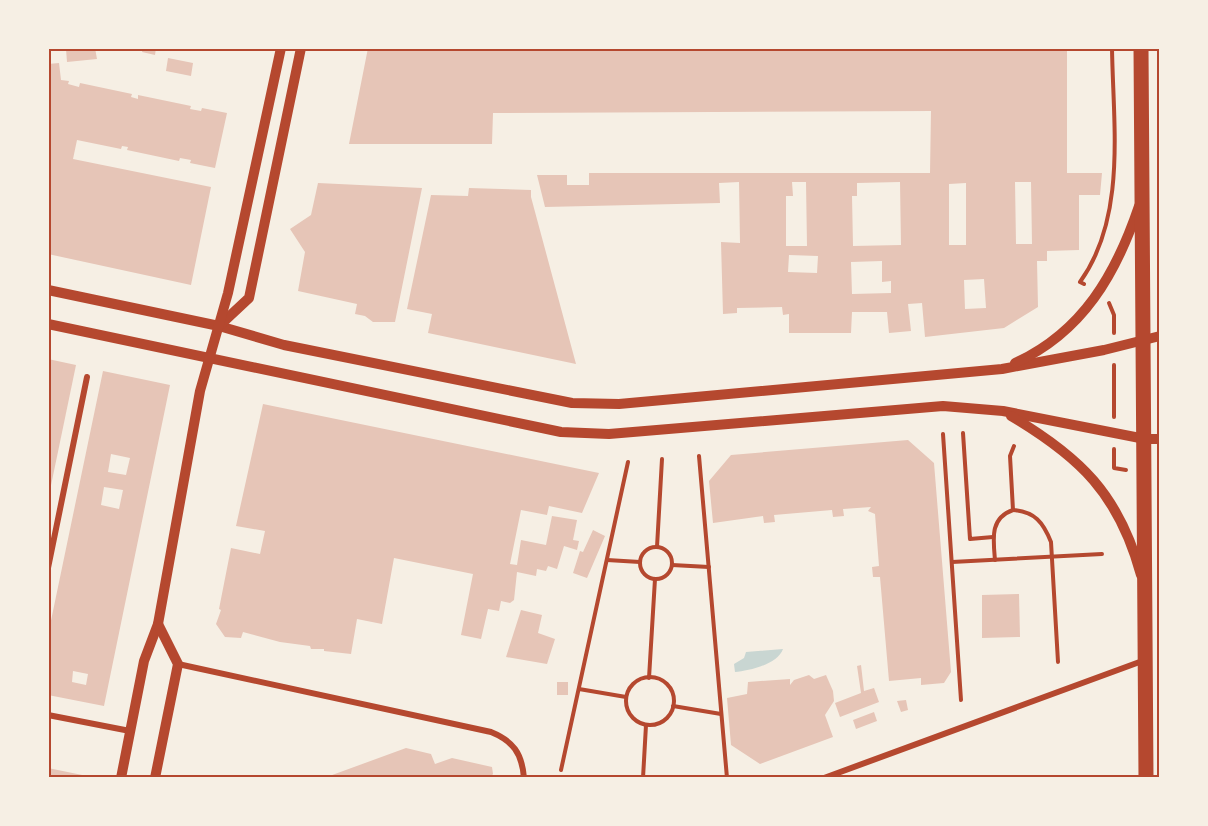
<svg xmlns="http://www.w3.org/2000/svg" width="1208" height="826" viewBox="0 0 1208 826" font-family="Georgia,serif">
<style>
.water{fill:#c9d6d2}
.building{fill:#e6c5b7;fill-rule:evenodd}
.lines{fill:none;stroke-linecap:round;stroke-linejoin:round}
.path{stroke:#b5482f;stroke-width:4}
.minor{stroke:#b5482f;stroke-width:6}
.tertiary{stroke:#b5482f;stroke-width:10}
.primary{stroke:#b5482f;stroke-width:15}
.neatline{fill:none;stroke:#b5482f;stroke-width:2}
</style>
<rect width="100%" height="100%" fill="#f6efe4"/>
<!-- water -->
<path class="water" d="M783 649C778 664 749 671 735 672L734 664 744 658 746 652Z"/>
<!-- building -->
<g class="building">
<polygon points="95,48 97,59 67,62 66,49"/>
<polygon points="143,48 156,48 155,55 142,52"/>
<path d="M368 48H1067V173H1102L1100 195H1079V250L1047 251V261H1037L1038 307 1004 328 925 337 922 303 908 304 911 331 889 333 887 312H852L851 333H789V314L783 315 782 307 737 308V313L723 314 721 242 740 243 739 182 719 183 720 203 545 207 537 175H567V185H589V173H930L931 111 493 113 492 144H349ZM792 182H806L807 246H786V196H793ZM900 182 901 245 853 246 852 196H857V183ZM1015 182H1031L1032 244H1016ZM966 183V245H949V184ZM789 255 818 256 817 273 788 272ZM882 261V282L891 281V293L852 294 851 262ZM984 279 986 308 965 309 964 280Z"/>
<polygon points="168,58 193,63 191,76 166,71"/>
<polygon points="59,63 61,80 69,81 68,84 79,87 80,83 132,94 131,97 138,99 138,95 191,106 190,109 201,111 202,108 227,113 215,168 190,163 191,160 180,158 179,161 127,150 128,147 122,146 121,149 77,140 73,159 211,187 191,285 48,254 48,64"/>
<polygon points="318,183 422,188 395,322 373,322 365,316 355,314 357,304 298,291 305,252 290,229 311,215"/>
<polygon points="469,188 531,190 531,197 576,364 428,333 432,314 407,309 431,195 468,196"/>
<polygon points="48,359 76,365 49,495 48,495"/>
<path d="M103 371 170 385 104 706 48 695V635ZM111 454 130 458 126 475 108 472ZM104 487 123 490 119 509 101 505ZM73 671 88 674 86 685 72 682Z"/>
<polygon points="263,404 599,473 582,513 549,506 547,515 521,510 510,564 517,565 521,540 546,545 552,516 577,520 573,540 579,541 577,550 564,546 557,569 548,566 546,571 537,569 536,576 517,572 514,600 510,603 501,601 499,611 488,609 481,639 461,635 473,574 394,558 382,624 357,619 351,654 324,651 324,649 311,649 310,646 280,642 243,632 241,638 225,637 216,624 221,610 219,609 231,548 260,554 265,531 236,526"/>
<polygon points="908,440 934,463 951,672 944,683 921,685 921,678 889,681 880,577 873,577 872,567 879,566 875,514 868,511 871,507 843,509 844,516 833,517 832,510 774,515 775,522 764,523 763,516 713,523 709,481 731,455"/>
<polygon points="593,530 605,536 587,578 573,573 580,551 583,552"/>
<polygon points="1019,594 1020,637 982,638 982,595"/>
<polygon points="521,610 542,615 538,633 555,639 547,664 506,657"/>
<polygon points="861,665 864,691 874,688 879,702 840,717 835,703 861,693 857,666"/>
<polygon points="809,675 814,679 826,675 833,691 834,701 825,715 833,737 760,764 731,745 727,698 747,694 748,682 790,679 790,685 794,680"/>
<rect x="557" y="682" width="11" height="13"/>
<polygon points="906,700 908,710 901,712 897,701"/>
<polygon points="874,712 877,721 856,729 853,720"/>
<polygon points="406,748 431,754 435,764 452,758 492,767 493,774 490,778 324,778"/>
<polygon points="48,768 92,777 91,778 48,778"/>
</g>
<g class="lines">
<!-- path -->
<g class="path">
<path d="M1084 284 1080 282C1127 217 1113 124 1112 48"/>
<polyline points="1109,303 1114,315 1114,333"/>
<polyline points="1114,417 1114,365"/>
<polyline points="963,433 970,539 993,537"/>
<polyline points="943,434 961,700"/>
<path d="M1014 446 1010 456 1013 510C1035 512 1043 522 1051 542L1058 662"/>
<polyline points="1114,449 1114,468 1126,470"/>
<polyline points="699,456 727,778"/>
<circle cx="656" cy="563" r="16"/>
<polyline points="657,547 662,459"/>
<polyline points="607,560 640,562"/>
<path d="M995 560C993 538 990 518 1013 510"/>
<polyline points="952,562 1102,554"/>
<polyline points="672,565 709,567"/>
<circle cx="650" cy="701" r="24"/>
<polyline points="649,678 655,579"/>
<polyline points="579,689 626,697"/>
<polyline points="673,706 721,714"/>
<polyline points="561,770 628,462"/>
<polyline points="643,778 646,725"/>
</g>
<!-- minor -->
<g class="minor">
<polyline points="48,568 87,377"/>
<path d="M178 664 491 732C513 741 522 753 524 778"/>
<polyline points="48,715 130,731"/>
<polyline points="824,778 1145,660"/>
</g>
<!-- tertiary -->
<g class="tertiary">
<polyline points="48,290 219,326 284,345 572,403 619,404 1002,369 1104,350 1160,336"/>
<polyline points="48,324 561,432 609,434 943,406 1003,411 1145,439 1160,439"/>
<polyline points="219,326 249,298 301,48"/>
<path d="M1015 363C1083 332 1116 274 1139 206"/>
<path d="M1011 416C1080 457 1119 494 1141 575"/>
<polyline points="121,778 144,661 158,624 200,391 228,293 281,48"/>
<polyline points="155,778 178,664 158,624"/>
</g>
<!-- primary -->
<polyline class="primary" points="1141,48 1146,778"/>
</g>
<!-- border -->
<rect width="1208" height="826" fill="none" stroke="#f6efe4" stroke-width="99"/>
<rect x="50" y="50" width="1108" height="726" class="neatline"/>
</svg>
